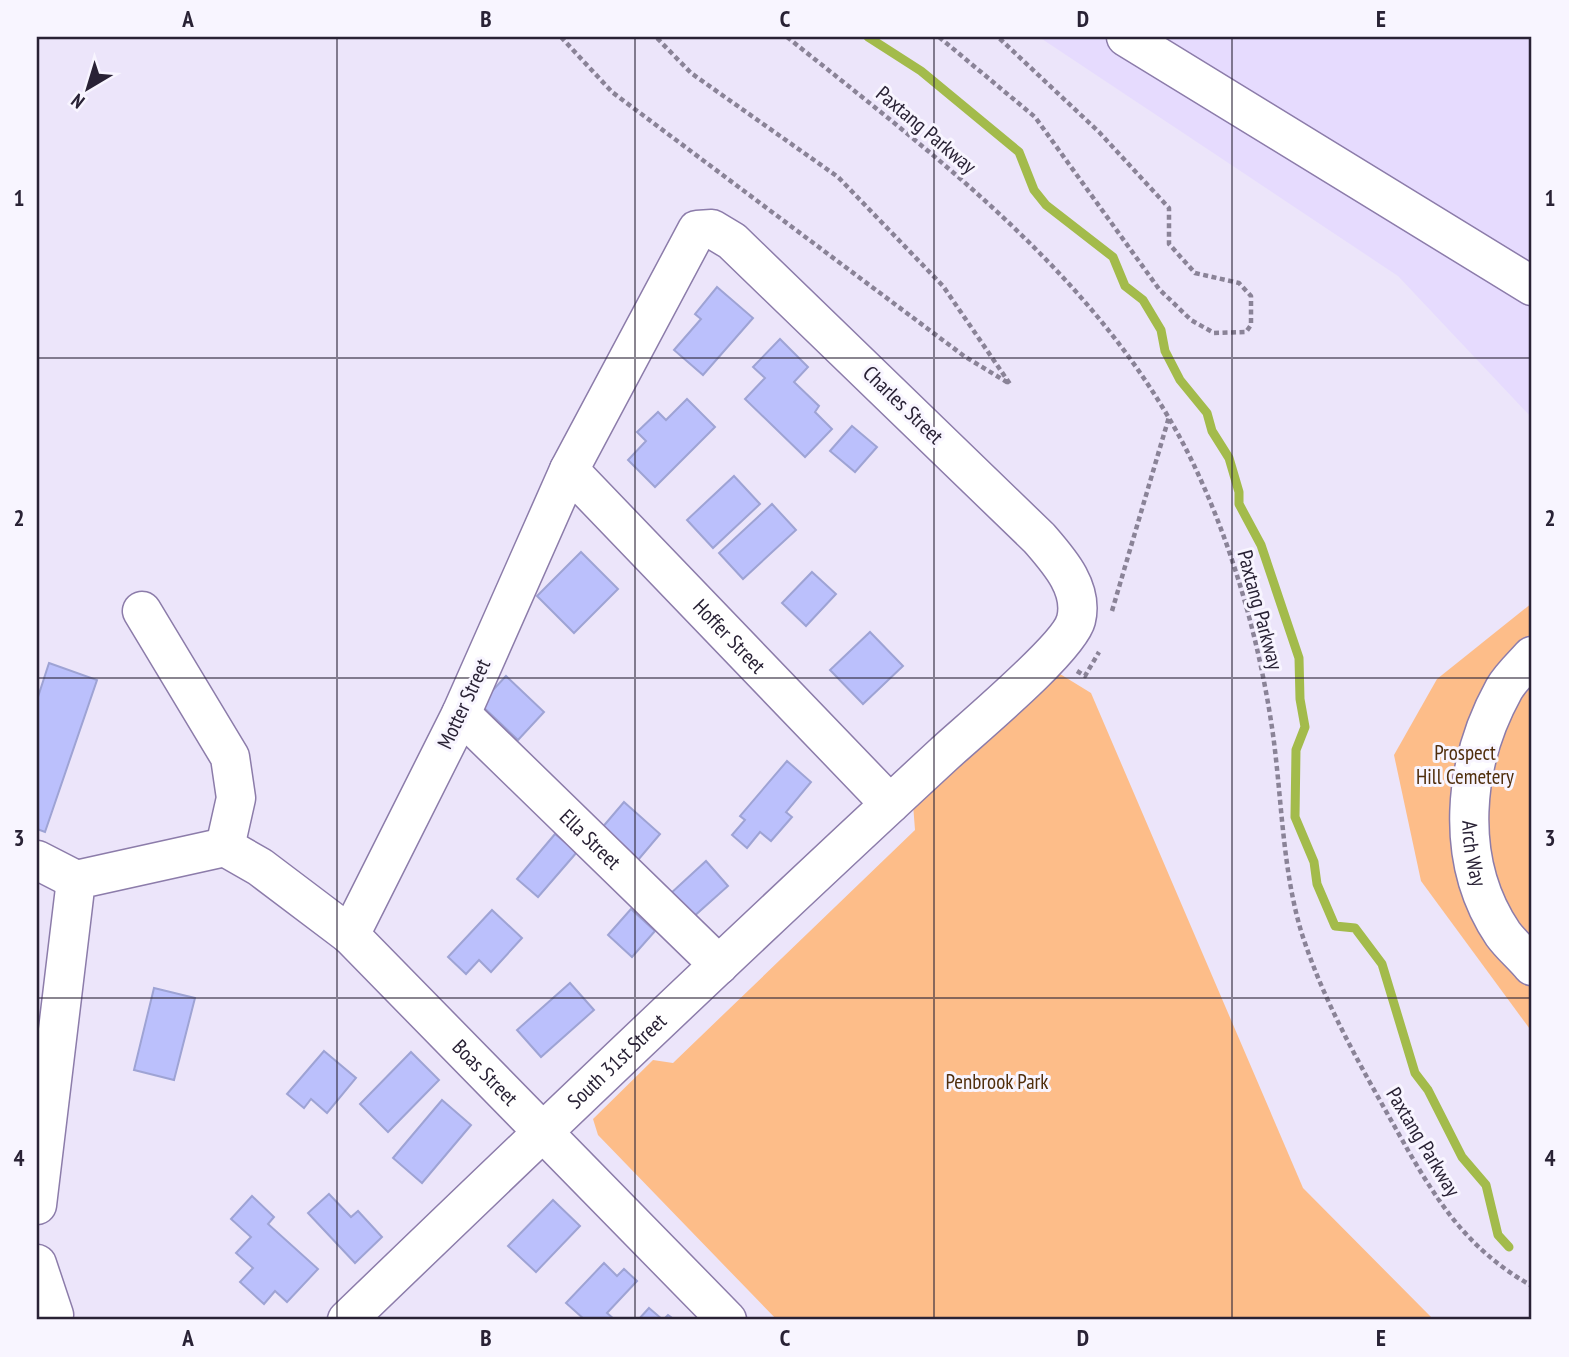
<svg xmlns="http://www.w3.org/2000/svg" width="1569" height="1357" viewBox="0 0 1569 1357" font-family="'PT Sans Narrow',sans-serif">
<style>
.built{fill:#e6dbfe}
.green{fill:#fdbd89}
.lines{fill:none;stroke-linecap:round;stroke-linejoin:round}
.stream{stroke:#a3bb4b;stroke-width:9}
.building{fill:#bbc0fc;stroke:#9ea3d4;stroke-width:2}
.minor-casing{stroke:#8c7caa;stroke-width:41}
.path{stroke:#8a8397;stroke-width:4.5;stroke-dasharray:5 3.5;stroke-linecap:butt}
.minor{stroke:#fff;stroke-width:38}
.grid{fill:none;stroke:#292235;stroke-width:2;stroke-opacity:0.55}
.labels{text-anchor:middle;stroke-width:6;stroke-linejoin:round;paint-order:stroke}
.street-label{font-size:21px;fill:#292235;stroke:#f8f5ff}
.park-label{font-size:21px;fill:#502e0c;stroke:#f8f5ff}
.neatline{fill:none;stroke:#292235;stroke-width:2.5}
.grid-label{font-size:23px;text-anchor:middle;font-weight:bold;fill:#292235}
</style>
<rect width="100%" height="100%" fill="#ece5fa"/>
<!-- built -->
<polygon class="built" points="1039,37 1532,37 1532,418 1398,276"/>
<!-- green -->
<g class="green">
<polygon points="1532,603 1532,1032 1421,881 1394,755 1437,679"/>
<polygon points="1047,666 1091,693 1303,1188 1434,1320 777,1320 598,1135 593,1119 653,1060 673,1063 915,830 912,791"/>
</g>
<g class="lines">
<!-- stream -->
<polyline class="stream" points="868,37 921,71 1019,152 1034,190 1046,205 1113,257 1125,286 1143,300 1161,330 1165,351 1180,380 1207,413 1212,431 1229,458 1239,492 1239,504 1261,545 1299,658 1300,699 1305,727 1296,750 1295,817 1314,862 1317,884 1335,926 1355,928 1382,964 1415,1073 1428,1090 1462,1157 1486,1185 1498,1235 1509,1247"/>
</g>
<!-- building -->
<g class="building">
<polygon points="717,287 753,318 703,375 674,350 701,319 695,314"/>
<polygon points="780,339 808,367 794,382 819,406 815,412 832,429 805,457 745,399 765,378 753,367"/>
<polygon points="687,399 715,427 655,487 628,460 646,441 637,432 658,412 666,420"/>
<polygon points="852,426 877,447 855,472 830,451"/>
<polygon points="734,476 760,504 713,548 687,520"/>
<polygon points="772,504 796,530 743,579 719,553"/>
<polygon points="581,552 618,589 574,633 537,596"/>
<polygon points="812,572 836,594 806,626 782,603"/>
<polygon points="870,632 903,666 863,704 830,670"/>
<polygon points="49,663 97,680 45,832 37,829 37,700"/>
<polygon points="506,676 544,712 518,740 480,704"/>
<polygon points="787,761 811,782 786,812 792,817 771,841 760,832 747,848 732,835 745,820 740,816"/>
<polygon points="624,802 660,834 638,860 601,829"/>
<polygon points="555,834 577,852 538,897 517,879"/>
<polygon points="706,861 728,886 692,918 670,894"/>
<polygon points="631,909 655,931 632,957 608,935"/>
<polygon points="492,910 522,938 491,972 479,960 466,974 448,957"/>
<polygon points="570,983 594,1010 541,1057 517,1030"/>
<polygon points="154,988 195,998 174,1080 134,1070"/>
<polygon points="324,1051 356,1078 327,1113 311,1099 304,1108 287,1094"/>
<polygon points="411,1052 439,1080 388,1132 360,1104"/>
<polygon points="442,1100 471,1125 422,1183 393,1158"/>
<polygon points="329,1194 351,1217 358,1211 382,1237 355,1263 308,1213"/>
<polygon points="252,1196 274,1217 268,1224 318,1269 287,1302 275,1291 264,1304 240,1282 253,1268 236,1253 251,1237 231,1219"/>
<polygon points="553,1200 580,1226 536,1272 508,1246"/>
<polygon points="604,1263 617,1276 624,1269 637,1281 607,1313 615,1320 585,1320 566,1303"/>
<polygon points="649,1308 663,1320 668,1315 675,1320 638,1320"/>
</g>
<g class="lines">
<!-- minor casing -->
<g class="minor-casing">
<g id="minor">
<polyline points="1126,37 1532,286"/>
<path id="s1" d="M569 470 890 804"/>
<polyline points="142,611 230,757 236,798 225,847"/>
<path id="s2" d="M1532 656C1523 666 1511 677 1504 689 1463 763 1453 860 1503 934 1511 945 1523 955 1532 966"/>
<path id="s3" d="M461 714 719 965"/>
<path id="s4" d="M225 847 260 867 350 935 727 1320"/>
<polyline points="37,860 76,880"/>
<polyline points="37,1205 76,880 225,847"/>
<polyline points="37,1264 54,1315 52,1320"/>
<path id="s5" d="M347 1320C544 1130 743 940 944 754 970 730 1069 648 1076 620 1084 588 1058 560 1039 538L732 241 712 229 697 230 569 470 461 714 350 935"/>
</g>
</g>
<!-- path -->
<g class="path">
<polyline points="561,37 612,92 964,356 1010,384 943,286 838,177 691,73 656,37"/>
<path d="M787 37C939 159 1104 281 1192 461 1231 542 1257 632 1271 721 1282 791 1281 863 1301 931 1323 1001 1360 1065 1396 1129 1433 1195 1464 1248 1532 1286"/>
<polyline points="939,37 1035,117 1159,289 1191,320 1214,333 1246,332 1251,325 1251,296 1239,283 1195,273 1169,244 1169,208 1099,132 998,37"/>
<polyline points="1112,611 1169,417"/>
<polyline points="1077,671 1085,676 1099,652"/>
</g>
<!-- minor -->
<use href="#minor" class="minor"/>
</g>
<!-- grid -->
<path class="grid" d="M337 37V1320M635 37V1320M934 37V1320M1232 37V1320M37 358H1532M37 678H1532M37 998H1532"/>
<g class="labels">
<!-- street labels -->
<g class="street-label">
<text transform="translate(926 130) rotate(40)" y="7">Paxtang Parkway</text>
<text transform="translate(903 405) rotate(44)" y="7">Charles Street</text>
<text transform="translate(1260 610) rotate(75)" y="7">Paxtang Parkway</text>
<text dy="7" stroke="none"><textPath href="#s1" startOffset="231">Hoffer Street</textPath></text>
<text transform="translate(464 704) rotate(-65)" y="7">Motter Street</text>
<text dy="7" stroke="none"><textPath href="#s3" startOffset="180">Ella Street</textPath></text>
<text dy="7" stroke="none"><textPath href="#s2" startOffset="214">Arch Way</textPath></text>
<text dy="7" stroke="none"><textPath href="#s5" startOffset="374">South 31st Street</textPath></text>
<text dy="7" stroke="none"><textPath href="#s4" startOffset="346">Boas Street</textPath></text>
<text transform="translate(1423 1142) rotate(59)" y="7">Paxtang Parkway</text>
</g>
<!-- park labels -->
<g class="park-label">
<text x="1465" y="760">Prospect<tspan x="1465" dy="24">Hill Cemetery</tspan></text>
<text x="997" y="1089">Penbrook Park</text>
</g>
</g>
<!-- border -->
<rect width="1569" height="1357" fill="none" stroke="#f8f5ff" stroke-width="77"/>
<!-- north arrow -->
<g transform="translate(88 88) rotate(218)" stroke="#f8f5ff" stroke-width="5" paint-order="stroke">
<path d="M0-5L12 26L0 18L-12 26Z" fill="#292235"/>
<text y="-10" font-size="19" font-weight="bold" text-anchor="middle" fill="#292235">N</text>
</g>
<rect x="38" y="38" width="1492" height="1280" class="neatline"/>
<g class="grid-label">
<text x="188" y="27">A</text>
<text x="486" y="27">B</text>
<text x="785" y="27">C</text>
<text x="1083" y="27">D</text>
<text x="1381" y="27">E</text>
<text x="19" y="206">1</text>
<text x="1550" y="206">1</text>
<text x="19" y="526">2</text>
<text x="1550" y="526">2</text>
<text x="19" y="846">3</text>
<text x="1550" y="846">3</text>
<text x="19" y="1166">4</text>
<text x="1550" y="1166">4</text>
<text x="188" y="1346">A</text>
<text x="486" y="1346">B</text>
<text x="785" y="1346">C</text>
<text x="1083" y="1346">D</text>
<text x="1381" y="1346">E</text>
</g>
</svg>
